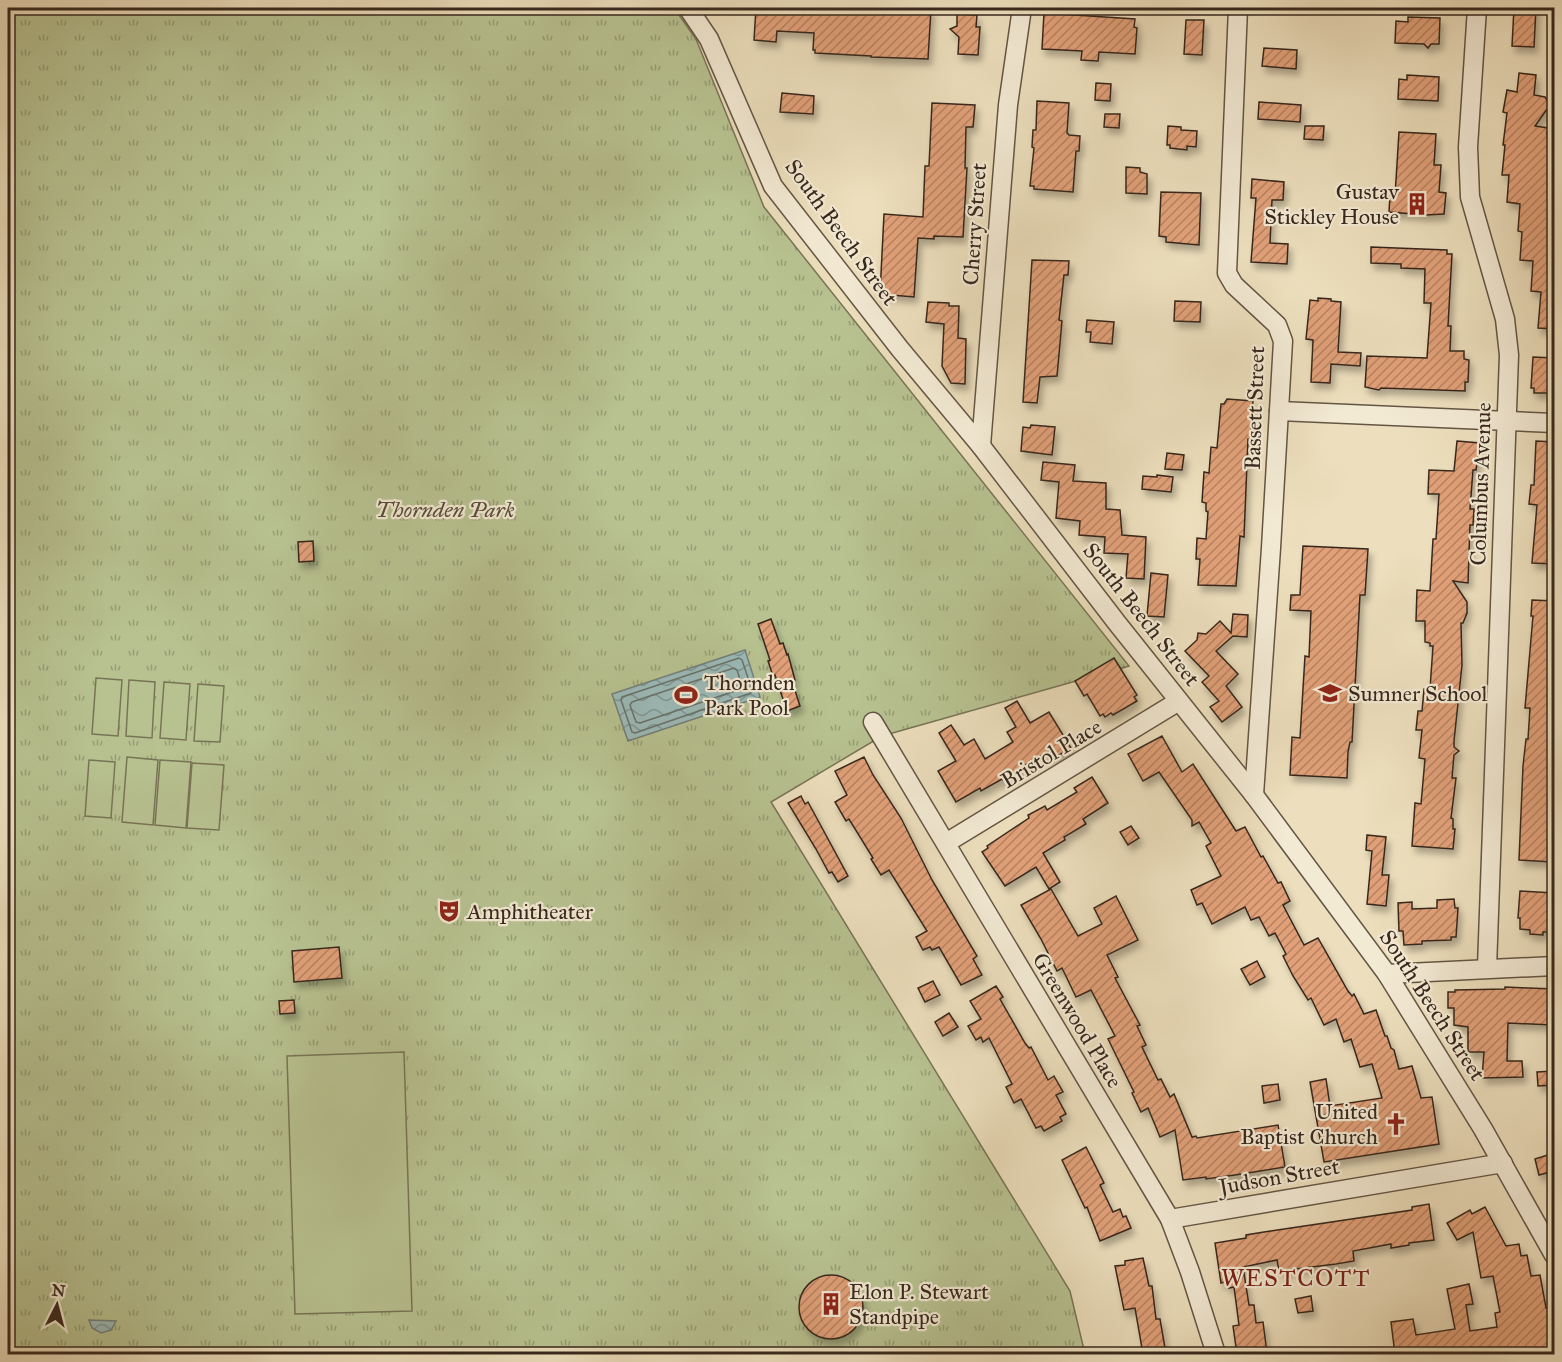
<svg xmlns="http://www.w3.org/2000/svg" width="1562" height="1362" viewBox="0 0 1562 1362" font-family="'IM FELL Great Primer',serif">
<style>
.park{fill:url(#park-tufts);stroke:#787557;stroke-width:1.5}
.pitch{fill:#b8c291;stroke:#787557;stroke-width:1.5}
.water{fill:url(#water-waves);stroke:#73807b;stroke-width:1.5}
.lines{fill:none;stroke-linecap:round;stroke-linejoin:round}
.shore{stroke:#69726b;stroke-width:1.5}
.building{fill:url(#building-hatch);stroke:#37281d;stroke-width:1.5;filter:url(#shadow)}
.minor-casing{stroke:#645645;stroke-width:21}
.minor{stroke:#f3ead4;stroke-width:18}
.labels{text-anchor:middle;stroke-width:4.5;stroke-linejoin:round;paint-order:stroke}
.poi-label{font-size:22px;fill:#37281d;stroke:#f3ead4;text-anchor:start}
.street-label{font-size:22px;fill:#37281d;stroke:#f3ead4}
.park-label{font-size:22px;font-style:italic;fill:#574e3a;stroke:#f3ead4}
.neighbourhood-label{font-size:24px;letter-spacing:1.5px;fill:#7a1f14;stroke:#f3ead4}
</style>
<defs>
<pattern id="park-tufts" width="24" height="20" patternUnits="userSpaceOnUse" patternTransform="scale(1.5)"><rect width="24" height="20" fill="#b8c291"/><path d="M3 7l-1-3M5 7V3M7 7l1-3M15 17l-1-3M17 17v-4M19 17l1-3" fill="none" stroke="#969e76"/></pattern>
<pattern id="water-waves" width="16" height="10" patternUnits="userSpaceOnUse" patternTransform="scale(1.5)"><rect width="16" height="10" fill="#9bbbb9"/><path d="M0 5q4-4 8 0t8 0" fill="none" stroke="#7f9896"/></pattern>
<pattern id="building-hatch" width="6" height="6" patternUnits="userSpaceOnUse" patternTransform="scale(1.5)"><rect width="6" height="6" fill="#e1a078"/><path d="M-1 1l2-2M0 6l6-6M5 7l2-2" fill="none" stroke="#b78262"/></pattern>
<filter id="shadow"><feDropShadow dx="3.5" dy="6" stdDeviation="3" flood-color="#0004"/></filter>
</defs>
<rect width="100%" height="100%" fill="#eddfbd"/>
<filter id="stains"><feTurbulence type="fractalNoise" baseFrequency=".00333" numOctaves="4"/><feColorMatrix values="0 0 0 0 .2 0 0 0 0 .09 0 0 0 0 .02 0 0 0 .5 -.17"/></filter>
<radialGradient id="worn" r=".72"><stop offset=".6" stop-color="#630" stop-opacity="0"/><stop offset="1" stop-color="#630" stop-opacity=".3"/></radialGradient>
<!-- park -->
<polygon class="park" points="8,8 674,8 696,39 764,207 1129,666 882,736 771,802 1070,1291 1085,1354 8,1354"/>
<!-- pitch -->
<g class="pitch">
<polygon points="96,678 122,680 118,736 92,734"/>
<polygon points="129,680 155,682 152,738 126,736"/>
<polygon points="164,682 190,684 186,740 160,738"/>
<polygon points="198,684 224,686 220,742 194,741"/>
<polygon points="127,757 158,760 153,825 122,822"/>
<polygon points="89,760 115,762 111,818 85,816"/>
<polygon points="160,760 191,762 186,828 155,825"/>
<polygon points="192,763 224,765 219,830 187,828"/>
<polygon points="404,1052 412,1311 295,1314 287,1056"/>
</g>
<!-- water -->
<g class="water">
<polygon points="745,650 760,697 628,741 612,694"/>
<polygon points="89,1320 116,1321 111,1330 101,1333 92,1328"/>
</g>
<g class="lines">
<!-- shore -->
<g class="shore">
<polygon points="739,658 742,660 752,690 751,693 635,733 632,732 621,700 622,697"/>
<polygon points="734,668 737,670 742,686 741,689 640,723 636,722 630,705 632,702"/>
</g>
</g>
<!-- building -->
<g class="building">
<polygon points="756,8 931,9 928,59 871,57 871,56 815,53 815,50 813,50 814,33 777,31 776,42 754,40"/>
<polygon points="1514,8 1536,8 1534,47 1512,46"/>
<polygon points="1044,13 1135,19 1134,27 1137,28 1135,54 1099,52 1098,61 1081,60 1082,51 1042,49"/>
<polygon points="957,14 977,15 976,27 980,27 978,55 958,54 959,37 950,29 957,26"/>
<polygon points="1408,17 1440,18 1439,44 1431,44 1428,48 1424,44 1395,43 1396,21 1408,22"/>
<polygon points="1186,20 1204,20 1202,55 1184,54"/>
<polygon points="1264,48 1297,50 1296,69 1262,66"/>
<polygon points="1519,73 1536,75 1534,95 1545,97 1550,105 1535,126 1548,128 1547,134 1552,134 1549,157 1553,158 1550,185 1552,185 1551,193 1554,193 1553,210 1554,214 1554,329 1538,328 1541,292 1531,291 1533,261 1520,260 1522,232 1518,231 1520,204 1507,202 1509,175 1502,175 1505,145 1503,145 1507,113 1503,112 1507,90 1517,92"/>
<polygon points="1407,75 1439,77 1438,101 1398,99 1399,79 1407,80"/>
<polygon points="1096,83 1111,84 1110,101 1095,100"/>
<polygon points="782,93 814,96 813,114 780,112"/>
<polygon points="1037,101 1069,103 1067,133 1069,135 1080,136 1079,151 1076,151 1073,192 1034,189 1034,186 1030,186 1034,148 1032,147 1033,130 1036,130"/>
<polygon points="1259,102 1301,105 1300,122 1258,119"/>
<polygon points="932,103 975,105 973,127 966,127 965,168 967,168 963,237 934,236 934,239 918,238 914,297 880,294 884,214 923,217 925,166 929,166"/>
<polygon points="1105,114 1120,114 1119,128 1104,127"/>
<polygon points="1168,126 1181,127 1181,130 1197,131 1196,147 1187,146 1187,150 1170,148 1170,145 1167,145"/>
<polygon points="1305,126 1324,126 1323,140 1304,139"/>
<polygon points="1399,132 1436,134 1434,165 1441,165 1439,192 1446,193 1444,214 1426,215 1389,212 1390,195 1395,196"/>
<polygon points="1126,167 1140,168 1140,172 1147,174 1147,194 1126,193"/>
<polygon points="1252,179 1284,182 1283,200 1272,200 1270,243 1288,244 1287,264 1251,262 1256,198 1251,198"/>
<polygon points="1161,192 1201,193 1199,245 1166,242 1166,237 1159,236"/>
<polygon points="1371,247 1447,250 1447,254 1452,254 1448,326 1451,326 1450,351 1464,351 1464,359 1469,360 1468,382 1465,382 1465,391 1381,388 1379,390 1365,387 1367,356 1427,358 1431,303 1424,303 1425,269 1401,268 1401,264 1371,263"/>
<polygon points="1032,260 1069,261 1068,275 1064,275 1059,320 1062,321 1057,376 1040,377 1037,403 1023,402"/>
<polygon points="1318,298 1331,299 1331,301 1341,302 1338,352 1361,353 1360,366 1331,364 1330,383 1311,382 1313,340 1306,339 1310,300 1318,301"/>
<polygon points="1175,301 1201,302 1200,322 1174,321"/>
<polygon points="928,302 949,303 949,306 959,306 958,338 966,339 965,384 951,383 942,366 944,324 926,322"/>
<polygon points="1087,320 1114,322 1112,344 1090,342 1091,332 1086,332"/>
<polygon points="1533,357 1554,358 1554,393 1534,393 1534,388 1531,388"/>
<polygon points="1227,399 1253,401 1250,439 1248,439 1244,537 1240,536 1236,586 1198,585 1200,559 1196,559 1197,538 1206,539 1208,512 1206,511 1206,503 1202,502 1204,472 1209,473 1211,447 1217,448 1221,404 1224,404"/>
<polygon points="1031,425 1055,427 1052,455 1021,451 1023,427 1030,428"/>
<polygon points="1457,441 1480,443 1476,470 1473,470 1470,509 1474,509 1473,525 1470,525 1468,583 1453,581 1467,602 1467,613 1463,623 1461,623 1462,665 1454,741 1454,747 1459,751 1454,755 1452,778 1456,778 1451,818 1453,819 1453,829 1455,829 1453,849 1412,846 1415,803 1421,804 1425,759 1419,758 1422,730 1416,730 1418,711 1422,711 1424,689 1430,689 1433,646 1430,646 1430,643 1425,642 1425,621 1416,621 1417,590 1430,591 1433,539 1436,539 1439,494 1428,494 1429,470 1454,471"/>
<polygon points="1536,441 1554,442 1553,486 1554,486 1554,564 1532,563 1537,505 1529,504 1531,485 1534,485"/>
<polygon points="1167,453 1184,455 1182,470 1165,469"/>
<polygon points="1043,462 1075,465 1073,481 1106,483 1106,509 1120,510 1122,535 1146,537 1144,579 1126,578 1128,554 1104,553 1105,537 1079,535 1080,521 1056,518 1059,482 1041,480"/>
<polygon points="1157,475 1173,477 1171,492 1142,489 1143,476 1157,477"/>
<polygon points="313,541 314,561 299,562 298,542"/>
<polygon points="1303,546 1368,549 1365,595 1360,595 1352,742 1350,742 1348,752 1347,778 1290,775 1292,737 1300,738 1305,656 1309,657 1311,611 1290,610 1291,595 1300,595"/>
<polygon points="1151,573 1168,575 1164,617 1147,616"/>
<polygon points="1532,600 1554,601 1554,839 1552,862 1519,860 1523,766 1526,739 1528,739 1530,708 1525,708 1533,616 1531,616"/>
<polygon points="1233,614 1248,615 1247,637 1233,636 1216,651 1238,674 1226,686 1242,707 1222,722 1210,707 1219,701 1202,682 1209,676 1185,651 1197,640 1198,633 1206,634 1220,621 1231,633"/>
<polygon points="771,619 780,644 783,643 787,655 788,654 795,680 792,681 800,706 787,711 775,675 773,676 768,661 770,660 758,624"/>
<polygon points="1114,658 1137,695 1134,697 1137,701 1113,715 1111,713 1105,717 1103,714 1100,716 1087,694 1084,696 1075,681"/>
<polygon points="1017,701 1030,723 1049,712 1071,748 1054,758 1049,751 1020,768 1021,769 1003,780 1002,779 981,791 980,788 956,802 938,771 956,761 939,733 951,725 964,745 974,739 985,759 1013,742 1007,732 1016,727 1005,708"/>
<polygon points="1162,736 1182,772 1193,764 1236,831 1245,827 1261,857 1263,856 1278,883 1281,882 1290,901 1283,905 1304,945 1318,938 1348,991 1352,996 1354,994 1364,1014 1376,1010 1385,1036 1387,1036 1391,1048 1394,1050 1399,1069 1412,1066 1421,1098 1432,1097 1439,1144 1324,1162 1310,1082 1326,1079 1330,1106 1382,1098 1372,1064 1360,1067 1351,1039 1344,1042 1336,1019 1324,1025 1311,998 1308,1000 1293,976 1283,956 1286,954 1275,933 1269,936 1259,917 1251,920 1245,907 1212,924 1202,903 1197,905 1191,890 1221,876 1206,846 1211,843 1199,822 1192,826 1192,820 1159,772 1143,781 1128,754"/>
<polygon points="864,757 873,775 901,818 932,880 977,956 973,959 982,975 961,985 939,947 932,950 930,947 923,950 916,937 927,931 889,870 881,875 871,859 873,858 849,819 846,821 835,802 847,795 835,771"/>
<polygon points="1092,777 1108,803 1083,819 1086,824 1064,837 1065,840 1043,853 1060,882 1049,889 1036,867 1005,886 982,852 988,848 987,846 1029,818 1028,815 1045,806 1047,810 1077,792 1074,788"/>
<polygon points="801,796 805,804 808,802 848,876 838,882 832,872 829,873 816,849 788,803"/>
<polygon points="1131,826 1139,838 1128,845 1120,832"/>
<polygon points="1367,835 1386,837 1382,875 1389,875 1386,906 1367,904 1372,851 1366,850"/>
<polygon points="1051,889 1078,936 1102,924 1094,908 1116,896 1138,940 1107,955 1118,977 1115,978 1140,1025 1137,1026 1146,1045 1142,1047 1158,1080 1161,1079 1170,1097 1174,1094 1192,1137 1196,1136 1197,1138 1278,1125 1285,1167 1235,1175 1206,1179 1206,1177 1183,1180 1175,1130 1160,1137 1148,1108 1141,1112 1132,1093 1134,1092 1108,1039 1115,1036 1091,990 1076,997 1062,968 1057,971 1041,939 1021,905"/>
<polygon points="1520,891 1554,893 1554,932 1543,932 1543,935 1530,934 1530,930 1520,929 1520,918 1518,918"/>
<polygon points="1454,899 1455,908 1458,908 1456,937 1451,937 1451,940 1422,941 1422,944 1404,945 1403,931 1399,931 1398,903 1412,902 1412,909 1437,908 1437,900"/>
<polygon points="339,947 342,978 294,982 292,951"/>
<polygon points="1257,961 1265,977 1250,985 1241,969"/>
<polygon points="933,981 940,995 925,1002 918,988"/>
<polygon points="996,986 1003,997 1000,999 1025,1043 1029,1048 1031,1047 1048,1080 1054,1076 1063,1092 1056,1095 1066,1114 1060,1117 1062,1121 1044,1131 1041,1126 1036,1128 1021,1099 1014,1103 1006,1087 1012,1084 989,1038 983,1042 981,1037 976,1040 968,1026 981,1019 970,1001"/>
<polygon points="1505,987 1554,989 1552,1025 1508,1023 1507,1061 1522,1061 1523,1077 1482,1078 1484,1052 1468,1052 1468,1027 1454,1025 1454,1008 1448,1008 1448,992 1455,992 1455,990 1505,989"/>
<polygon points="294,1000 295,1013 280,1014 279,1001"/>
<polygon points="949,1013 958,1027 943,1036 935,1022"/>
<polygon points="1554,1071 1554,1085 1538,1086 1537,1072"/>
<polygon points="1278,1084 1280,1100 1264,1103 1262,1086"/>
<polygon points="1086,1147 1104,1183 1100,1185 1113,1212 1120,1209 1123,1217 1126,1216 1131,1228 1100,1241 1087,1207 1085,1208 1062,1160"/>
<polygon points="1554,1153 1554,1171 1539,1175 1535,1159"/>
<polygon points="1429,1204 1434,1240 1409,1243 1409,1245 1391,1248 1391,1244 1353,1251 1354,1261 1336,1264 1279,1271 1277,1260 1243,1267 1249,1305 1254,1305 1256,1323 1263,1322 1267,1353 1237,1354 1233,1326 1239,1325 1234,1287 1229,1288 1228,1281 1221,1283 1215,1243 1246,1238 1246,1235 1264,1232 1412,1210 1412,1207"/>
<polygon points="1485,1207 1506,1246 1519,1244 1521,1256 1527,1255 1531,1276 1540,1275 1546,1308 1553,1307 1554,1354 1395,1354 1391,1322 1413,1319 1416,1335 1455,1329 1447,1289 1469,1284 1473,1304 1466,1305 1470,1331 1497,1327 1495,1313 1500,1312 1493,1276 1481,1278 1473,1232 1457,1240 1447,1223 1470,1210 1472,1214"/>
<polygon points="1143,1258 1149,1286 1152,1286 1156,1319 1160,1319 1166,1354 1143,1354 1135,1308 1124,1310 1115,1266 1125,1265 1125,1261"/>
<circle cx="831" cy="1307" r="32"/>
<polygon points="1311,1296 1313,1311 1298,1313 1295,1299"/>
</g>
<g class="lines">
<!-- minor casing -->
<g class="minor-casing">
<g id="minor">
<polyline points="688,8 709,39 773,186 900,349 981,446 1117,623 1254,795 1387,974 1483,1129 1554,1255"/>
<polyline points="1238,8 1227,273 1234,285 1277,325 1283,341 1271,548 1254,795"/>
<polyline points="1477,8 1468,147 1470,197 1505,319 1509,355 1487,968"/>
<polyline points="1279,411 1554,423"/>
<polyline points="981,446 1008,105 1022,8"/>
<polyline points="873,722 1170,1219 1190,1272 1216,1354"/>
<polyline points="946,843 1179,701"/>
<polyline points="1387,974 1554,966"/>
<polyline points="1170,1219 1503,1163"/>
</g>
</g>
<!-- minor -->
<use href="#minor" class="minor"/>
</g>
<!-- icons -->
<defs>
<g id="building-bare" transform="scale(1.8)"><path d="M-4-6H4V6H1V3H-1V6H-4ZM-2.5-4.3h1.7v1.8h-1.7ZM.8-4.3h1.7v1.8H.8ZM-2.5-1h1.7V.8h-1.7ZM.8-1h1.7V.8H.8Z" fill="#8f2418" stroke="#f3ead4" stroke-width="2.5" paint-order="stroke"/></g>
<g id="school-bare" transform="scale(1.8)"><path d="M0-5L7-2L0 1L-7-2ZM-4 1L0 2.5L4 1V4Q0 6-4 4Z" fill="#8f2418" stroke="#f3ead4" stroke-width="2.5" paint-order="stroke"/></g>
<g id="stadium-bare" transform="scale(1.8)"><path d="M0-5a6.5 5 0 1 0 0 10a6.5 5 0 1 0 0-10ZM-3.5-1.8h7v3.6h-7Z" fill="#8f2418" stroke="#f3ead4" stroke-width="2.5" paint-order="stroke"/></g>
<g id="theatre-bare" transform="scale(1.8)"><path d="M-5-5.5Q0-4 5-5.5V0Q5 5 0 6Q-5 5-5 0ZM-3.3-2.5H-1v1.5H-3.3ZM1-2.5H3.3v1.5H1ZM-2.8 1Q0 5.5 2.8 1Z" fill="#8f2418" stroke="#f3ead4" stroke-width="2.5" paint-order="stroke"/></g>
<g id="church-bare" transform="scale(1.8)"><path d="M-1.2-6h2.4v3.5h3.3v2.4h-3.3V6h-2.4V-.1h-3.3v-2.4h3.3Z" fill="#8f2418" stroke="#f3ead4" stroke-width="2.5" paint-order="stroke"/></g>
</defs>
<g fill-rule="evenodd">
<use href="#building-bare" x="1417" y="204"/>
<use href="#school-bare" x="1330" y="693"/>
<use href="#stadium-bare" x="686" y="695"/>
<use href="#theatre-bare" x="449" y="911"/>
<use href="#church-bare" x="1396" y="1124"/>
<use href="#building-bare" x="831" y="1304"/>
</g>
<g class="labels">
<!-- poi labels -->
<g class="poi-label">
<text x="1399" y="199" text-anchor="end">Gustav<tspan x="1399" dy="25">Stickley House</tspan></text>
<text x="704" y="690">Thornden<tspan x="704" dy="25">Park Pool</tspan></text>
<text x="1348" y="701">Sumner School</text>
<text x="467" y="919">Amphitheater</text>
<text x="1378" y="1119" text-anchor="end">United<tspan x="1378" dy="25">Baptist Church</tspan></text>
<text x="849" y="1299">Elon P. Stewart<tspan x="849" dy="25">Standpipe</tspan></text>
</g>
<!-- street labels -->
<g class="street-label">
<text transform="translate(974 224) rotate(-86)" y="8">Cherry Street</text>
<text transform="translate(842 232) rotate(54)" y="8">South Beech Street</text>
<text transform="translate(1254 408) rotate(-88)" y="8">Bassett Street</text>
<text transform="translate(1480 484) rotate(-88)" y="8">Columbus Avenue</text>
<text transform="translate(1142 614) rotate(52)" y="8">South Beech Street</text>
<text transform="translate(1051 753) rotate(-31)" y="8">Bristol Place</text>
<text transform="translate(1433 1005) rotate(57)" y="8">South Beech Street</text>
<text transform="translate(1078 1020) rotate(59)" y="8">Greenwood Place</text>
<text transform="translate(1279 1176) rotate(-10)" y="8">Judson Street</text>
</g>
<!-- park labels -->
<g class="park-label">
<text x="445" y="517">Thornden Park</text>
</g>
<!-- neighbourhood labels -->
<g class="neighbourhood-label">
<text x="1296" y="1286">WESTCOTT</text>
</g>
</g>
<!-- margin -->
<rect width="1562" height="1362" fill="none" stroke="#eddfbd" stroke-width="30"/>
<rect x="9" y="9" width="1544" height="1344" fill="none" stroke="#37281d" stroke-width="3"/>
<rect x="15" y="15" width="1532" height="1332" fill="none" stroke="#37281d" stroke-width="1.5"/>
<!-- north arrow -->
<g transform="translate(57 1305) rotate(6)" stroke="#f3ead4" stroke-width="4.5" paint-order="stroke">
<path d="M0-4.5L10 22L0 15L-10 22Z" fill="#37281d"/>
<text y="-9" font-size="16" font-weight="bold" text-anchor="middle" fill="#37281d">N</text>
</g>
<rect width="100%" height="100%" filter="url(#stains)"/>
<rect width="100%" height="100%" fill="url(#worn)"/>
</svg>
